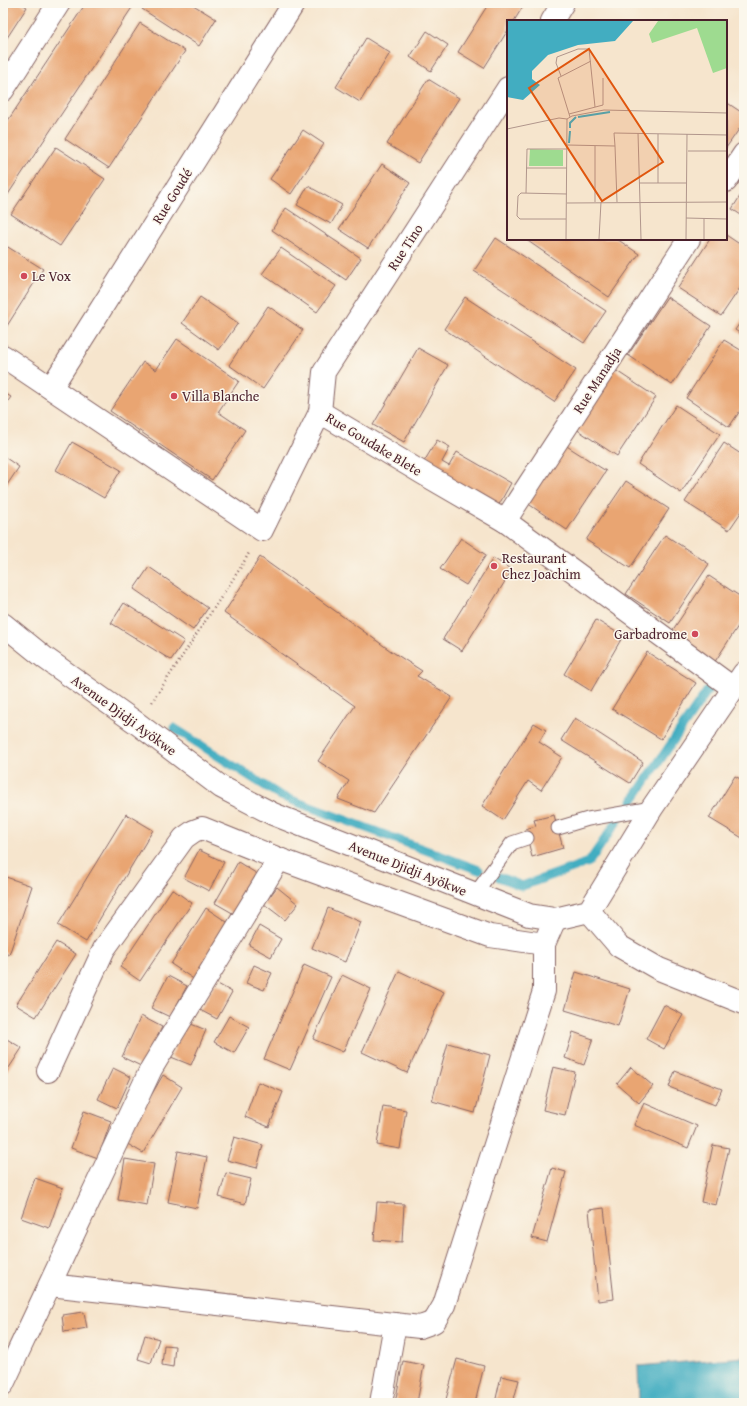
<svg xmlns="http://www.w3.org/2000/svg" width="747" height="1406" viewBox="0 0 747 1406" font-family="'Gentium Book Plus',serif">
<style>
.water{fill:#42adc1;stroke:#466676}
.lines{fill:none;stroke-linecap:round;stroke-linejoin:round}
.stream{stroke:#42adc1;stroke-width:9}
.building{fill:#e9a572}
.service-casing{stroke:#866464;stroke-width:15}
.minor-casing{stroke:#866464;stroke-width:24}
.tertiary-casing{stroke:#866464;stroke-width:24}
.path{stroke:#866464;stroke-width:2.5;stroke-dasharray:1 3;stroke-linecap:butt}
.service{stroke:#fff;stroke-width:13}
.minor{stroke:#fff;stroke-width:22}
.tertiary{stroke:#fff;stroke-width:22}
.poi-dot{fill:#d1495b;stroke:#fbf7ec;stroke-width:1.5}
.labels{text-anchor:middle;stroke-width:3;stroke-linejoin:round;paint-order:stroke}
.street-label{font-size:14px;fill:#4a1f2b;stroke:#fbf7ec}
.poi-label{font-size:14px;fill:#4a1f2b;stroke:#fbf7ec;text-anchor:start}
.inset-river{fill:none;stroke:#42adc1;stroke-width:2}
.inset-road{fill:none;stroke:#b1968c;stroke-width:1}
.view{fill:#e0560e;fill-opacity:0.15;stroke:#e0560e;stroke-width:2}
.inset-edge{fill:none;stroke:#4a1f2b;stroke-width:2}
</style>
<rect width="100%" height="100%" fill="#fbf7ec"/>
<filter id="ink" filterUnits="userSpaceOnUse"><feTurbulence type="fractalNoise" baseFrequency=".025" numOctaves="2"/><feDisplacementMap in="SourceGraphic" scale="8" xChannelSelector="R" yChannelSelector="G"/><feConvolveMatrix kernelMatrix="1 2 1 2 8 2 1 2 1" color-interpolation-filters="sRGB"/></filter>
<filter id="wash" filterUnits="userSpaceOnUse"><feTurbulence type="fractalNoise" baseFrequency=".012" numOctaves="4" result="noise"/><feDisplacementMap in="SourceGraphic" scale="16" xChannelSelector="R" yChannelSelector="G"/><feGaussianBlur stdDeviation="0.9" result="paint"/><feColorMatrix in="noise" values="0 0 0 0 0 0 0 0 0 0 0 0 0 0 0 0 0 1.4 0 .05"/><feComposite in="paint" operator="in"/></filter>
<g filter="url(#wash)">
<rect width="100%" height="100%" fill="#f6e5cd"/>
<!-- water -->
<polygon class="water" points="744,1357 744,1403 639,1403 638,1366"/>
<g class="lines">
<!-- stream -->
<g class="stream">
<polyline points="174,728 281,796 479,870"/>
<polyline points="632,801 708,690"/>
<polyline points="499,877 522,886 589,862 618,820"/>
</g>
</g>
<g id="blocks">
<!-- building -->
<g class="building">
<polygon points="3,3 20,3 27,7 3,44"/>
<polygon points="86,3 135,3 3,202 3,128"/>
<polygon points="146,3 190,3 216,19 199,46 142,9"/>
<polygon points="489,3 525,3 514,21 508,21 508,30 484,68 458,52"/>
<polygon points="140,23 185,51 109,168 65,139"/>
<polygon points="427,31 448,45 431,71 410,57"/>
<polygon points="366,38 390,53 360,102 336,87"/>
<polygon points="428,79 459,98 418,163 387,144"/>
<polygon points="726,102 744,114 744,122 726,148"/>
<polygon points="303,130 324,144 291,194 270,179"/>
<polygon points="56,147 105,179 60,246 11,214"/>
<polygon points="382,164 410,183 368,248 339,229"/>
<polygon points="308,186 342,205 331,224 297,205"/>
<polygon points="744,190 744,217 732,209"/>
<polygon points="286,208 361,258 346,280 272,230"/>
<polygon points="726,235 744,247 744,282 721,316 678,288 710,239 726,239"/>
<polygon points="496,238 606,311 584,343 474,271"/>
<polygon points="525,239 617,239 639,254 609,297"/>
<polygon points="3,244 43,269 5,329 3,327"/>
<polygon points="281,248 336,286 317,312 262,274"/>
<polygon points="200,297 238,323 219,350 182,323"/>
<polygon points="465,297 576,370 554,402 444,329"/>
<polygon points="667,297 711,326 672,385 628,355"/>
<polygon points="268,306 303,330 263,389 229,365"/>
<polygon points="744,317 744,336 735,330"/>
<polygon points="177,339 239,381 218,412 245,430 212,480 110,411 143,362 156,370"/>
<polygon points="724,340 744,352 744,405 729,427 686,398"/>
<polygon points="418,348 448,365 404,442 373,425"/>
<polygon points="612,368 656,397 617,456 573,427"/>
<polygon points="3,392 11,397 3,408"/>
<polygon points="676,405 720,434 681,493 638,464"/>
<polygon points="437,440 450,447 442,462 449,466 457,452 511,483 497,508 422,465"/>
<polygon points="72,442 121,470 104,498 56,470"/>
<polygon points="562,443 606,471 567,530 524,501"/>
<polygon points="724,443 744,456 744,508 729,530 685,502"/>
<polygon points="3,456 19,467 3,491"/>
<polygon points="626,481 669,509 630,568 586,540"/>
<polygon points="665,535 709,564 670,623 626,594"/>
<polygon points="461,538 486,555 466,585 440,569"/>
<polygon points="260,557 391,651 422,671 417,676 452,697 374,813 338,799 349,781 318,761 355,706 224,613"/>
<polygon points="493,558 512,570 462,651 443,639"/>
<polygon points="149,567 208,608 193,630 134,589"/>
<polygon points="709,576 744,599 744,617 714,663 670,634"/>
<polygon points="124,603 184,641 171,660 111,623"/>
<polygon points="596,620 623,636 591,691 564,674"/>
<polygon points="647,652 696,683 661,739 612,709"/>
<polygon points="575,718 643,762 630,783 561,740"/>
<polygon points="534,723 546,730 539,742 562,757 541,790 528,781 503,820 482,806"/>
<polygon points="735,776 744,781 744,839 709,818"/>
<polygon points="126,814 153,830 86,942 58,925"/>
<polygon points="554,815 563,848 532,857 525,829 536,826 534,820"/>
<polygon points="199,850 224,862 209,891 184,878"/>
<polygon points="238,862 259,875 236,915 215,903"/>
<polygon points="3,876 32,886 9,955 3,952"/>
<polygon points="277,887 298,904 285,920 264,904"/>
<polygon points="172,889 192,903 140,981 120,967"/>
<polygon points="206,908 230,924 195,980 171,964"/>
<polygon points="328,908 361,922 345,962 312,948"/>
<polygon points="259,926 281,939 271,957 249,945"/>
<polygon points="56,942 76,954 36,1017 16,1005"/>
<polygon points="254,965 272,973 264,990 246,983"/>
<polygon points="304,965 331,977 290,1070 264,1059"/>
<polygon points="399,971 444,992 407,1073 362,1052"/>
<polygon points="576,972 630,989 618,1026 565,1010"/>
<polygon points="342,975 371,989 343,1052 313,1039"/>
<polygon points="168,976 187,986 170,1017 151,1008"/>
<polygon points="216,983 232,992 217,1019 200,1010"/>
<polygon points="664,1005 683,1015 664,1049 646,1039"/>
<polygon points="141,1016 162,1027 143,1067 122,1057"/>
<polygon points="229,1016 249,1027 234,1053 214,1042"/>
<polygon points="186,1022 206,1030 191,1065 171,1057"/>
<polygon points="573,1032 593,1039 584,1065 565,1058"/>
<polygon points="5,1038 22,1048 3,1077 3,1041"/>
<polygon points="448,1043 490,1055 475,1113 432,1101"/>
<polygon points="553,1067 575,1072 565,1115 543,1110"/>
<polygon points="631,1067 653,1086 639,1103 617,1084"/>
<polygon points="113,1068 131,1077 117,1108 98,1099"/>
<polygon points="675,1071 722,1089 715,1105 669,1087"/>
<polygon points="163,1075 182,1087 143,1153 124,1142"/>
<polygon points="258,1082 283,1092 269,1127 245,1117"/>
<polygon points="644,1103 697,1126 688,1148 634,1125"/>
<polygon points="383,1106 406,1110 400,1149 377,1145"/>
<polygon points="84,1111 111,1121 98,1158 71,1148"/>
<polygon points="234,1137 263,1145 257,1168 227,1160"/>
<polygon points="713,1145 729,1148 716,1205 701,1202"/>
<polygon points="178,1151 207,1157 197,1208 168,1202"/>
<polygon points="125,1159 154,1164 147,1205 118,1200"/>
<polygon points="552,1168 566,1172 547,1242 532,1238"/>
<polygon points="226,1173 251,1179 245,1204 219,1197"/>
<polygon points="35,1178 63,1188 49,1228 21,1218"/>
<polygon points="377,1202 404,1204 402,1242 374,1240"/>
<polygon points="604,1208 614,1299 598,1301 589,1210"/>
<polygon points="84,1312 87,1328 64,1332 62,1315"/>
<polygon points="145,1335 159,1339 151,1363 138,1359"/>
<polygon points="164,1345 175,1346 173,1367 162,1365"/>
<polygon points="457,1359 484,1366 475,1403 445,1403"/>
<polygon points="403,1361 424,1365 417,1403 395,1403"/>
<polygon points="501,1376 519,1380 513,1403 495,1403"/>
</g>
</g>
</g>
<g filter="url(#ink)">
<use href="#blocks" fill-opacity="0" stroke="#866464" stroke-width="1"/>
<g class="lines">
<!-- service casing -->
<g class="service-casing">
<g id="service">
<polyline points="558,828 588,819 652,808"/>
<polyline points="475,894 512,843 527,838"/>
</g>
</g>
<!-- minor casing -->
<g class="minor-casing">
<g id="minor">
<polyline points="552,21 563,3"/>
<polyline points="3,90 59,3"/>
<polyline points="726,181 744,154"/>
<polyline points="3,356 262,530 320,412 424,474 505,521 733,688"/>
<polyline points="51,388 294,3"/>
<polyline points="320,412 324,372 508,88"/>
<polyline points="505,521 689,239"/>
<polyline points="589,911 619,946 659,969 744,1003"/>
<polyline points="48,1071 104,949 184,838 194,831 202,828 279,859 490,936 544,944"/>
<polyline points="50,1285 420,1327 434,1322 444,1305 544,991 544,944 555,919"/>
<polyline points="3,1384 151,1069 279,859"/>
<polyline points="381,1403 395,1324"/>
</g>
</g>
<!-- tertiary casing -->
<g class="tertiary-casing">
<polyline id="tertiary" points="3,624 45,658 138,724 221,787 273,814 529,915 555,919 589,911 652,808 744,673"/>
</g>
<!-- path -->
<polyline class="path" points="152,702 241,567 249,553"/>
<!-- service -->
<use href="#service" class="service"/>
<!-- minor -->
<use href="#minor" class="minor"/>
<!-- tertiary -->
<use href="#tertiary" class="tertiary"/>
</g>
</g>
<!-- markers -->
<g class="poi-dot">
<circle cx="24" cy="276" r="4"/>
<circle cx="174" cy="396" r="4"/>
<circle cx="494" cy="566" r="4"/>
<circle cx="695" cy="634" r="4"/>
</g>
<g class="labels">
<!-- street labels -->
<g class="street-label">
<text transform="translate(172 196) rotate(-58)" y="5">Rue Goudé</text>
<text transform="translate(405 247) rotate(-57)" y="5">Rue Tino</text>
<text transform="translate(597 380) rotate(-57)" y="5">Rue Manadja</text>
<text transform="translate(374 444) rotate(31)" y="5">Rue Goudake Blete</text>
<text transform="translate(124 715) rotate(36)" y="5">Avenue Djidji Ayökwe</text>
<text transform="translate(408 868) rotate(22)" y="5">Avenue Djidji Ayökwe</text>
</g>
<!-- poi labels -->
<g class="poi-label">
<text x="32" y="281">Le Vox</text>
<text x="182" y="401">Villa Blanche</text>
<text x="502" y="563">Restaurant<tspan x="502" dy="16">Chez Joachim</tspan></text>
<text x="687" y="639" text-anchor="end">Garbadrome</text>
</g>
</g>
<!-- overview -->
<g transform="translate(507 20)">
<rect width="220" height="220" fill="#f6e5cd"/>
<path d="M151 1H220V48L206 53 190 8 145 23 142 14ZM23 129 56 130V146H22Z" fill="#9edb90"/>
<path d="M0 1H126L108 21 71 25 41 35 25 51V59L33 65 16 80 0 77Z" fill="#42adc1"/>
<path class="inset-river" d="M71 97 103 92M63 108V103L69 97M62 123 63 111"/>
<path class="inset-road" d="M54 56 49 43 50 37 71 29H82L88 87M62 94 96 85V58M63 97 51 58 84 41M60 99 65 96 97 90 220 93M0 109 52 98 60 99M131 113 134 219M151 114V163M60 125 108 126 107 113 220 115M88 126V182M108 126 110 182M181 131H220M19 148H60M132 163H180M19 173 20 129H60M60 183 220 182M179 198 220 199M197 198V219M59 199H13L10 196 11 176 14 173 60 174M59 219 60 99M92 219 94 182M179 219 180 114"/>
<path class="view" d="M82 29 156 142 95 181 22 68Z"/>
<rect width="220" height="220" class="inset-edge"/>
</g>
<!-- margin -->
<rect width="747" height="1406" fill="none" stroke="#fbf7ec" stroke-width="16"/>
</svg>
